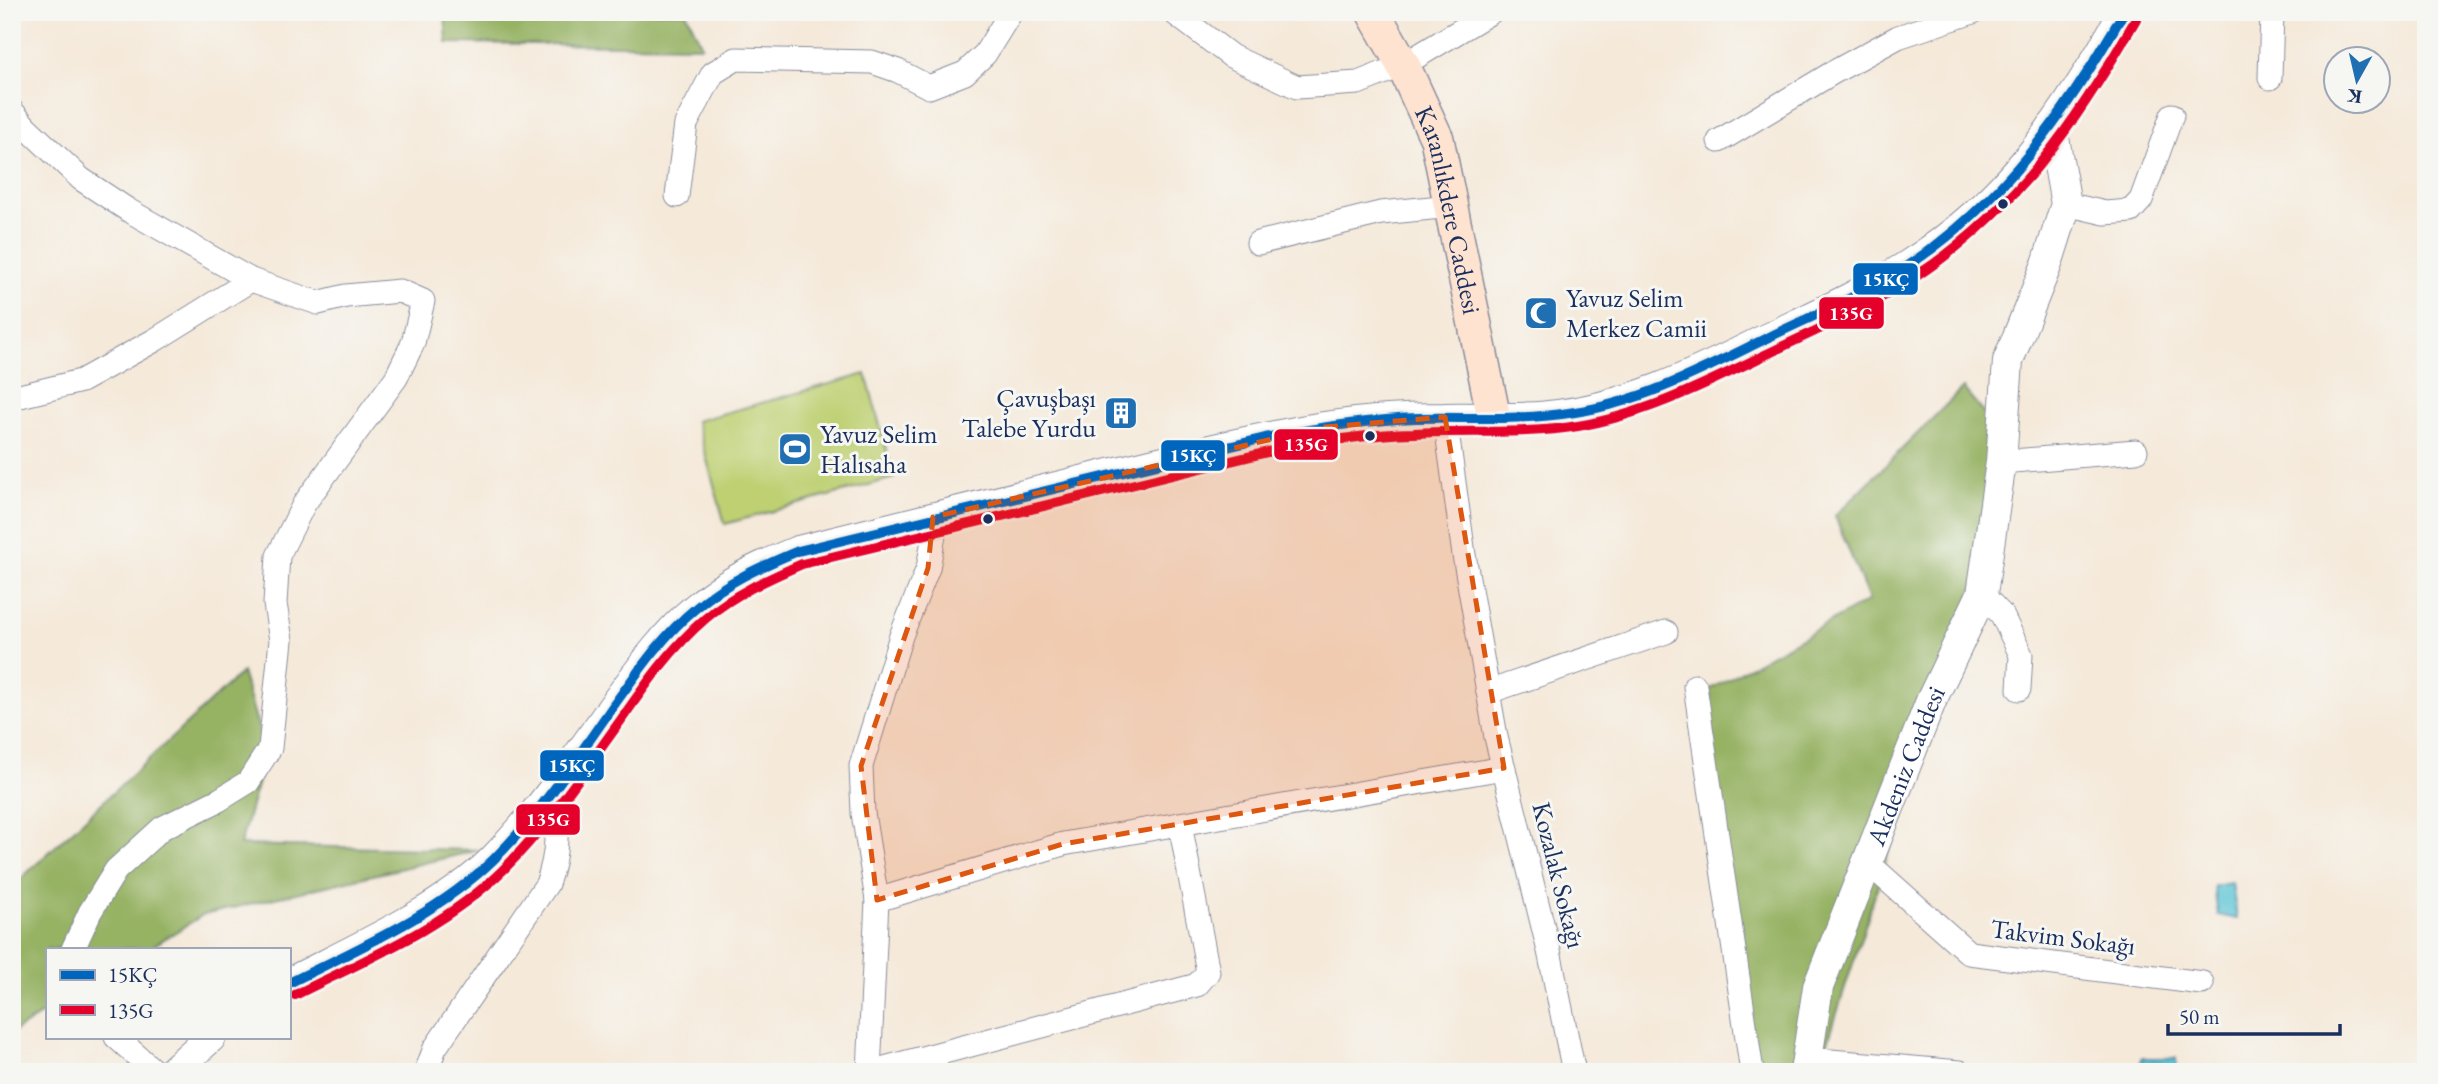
<svg xmlns="http://www.w3.org/2000/svg" width="2438" height="1084" viewBox="0 0 2438 1084" font-family="'EB Garamond',serif">
<style>
.green{fill:#bed072;stroke:#6c8068;stroke-width:2}
.forest{fill:#96b264;stroke:#587061;stroke-width:2}
.water{fill:#5bc5d5;stroke:#3b7a9a;stroke-width:2}
.lines{fill:none;stroke-linecap:round;stroke-linejoin:round}
.minor-casing{stroke:#888c9c;stroke-width:25}
.tertiary-casing{stroke:#888c9c;stroke-width:32}
.secondary-casing{stroke:#888c9c;stroke-width:36}
.minor{stroke:#fff;stroke-width:23}
.tertiary{stroke:#fff;stroke-width:30}
.secondary{stroke:#fee3d1;stroke-width:33}
.bus-1-casing{stroke:#f6f6f2;stroke-width:16}
.bus-2-casing{stroke:#f6f6f2;stroke-width:16}
.bus-1{stroke:#0065bd;stroke-width:10}
.bus-2{stroke:#e4002b;stroke-width:10}
.marked{fill:#de5710;fill-opacity:0.2;stroke:#de5710;stroke-width:5;stroke-dasharray:14 9;stroke-linejoin:round}
.bus-dot{fill:#1b2f5e;stroke:#f6f6f2;stroke-width:2.5}
.labels{text-anchor:middle;stroke-width:6;stroke-linejoin:round;paint-order:stroke}
.street-label{font-size:26px;fill:#1b2f5e;stroke:#f6f6f2}
.poi-label{font-size:26px;fill:#1b2f5e;stroke:#f6f6f2;text-anchor:start}
.line-badge{stroke:#f6f6f2;stroke-width:2.5}
.badge-label{font-size:19px;text-anchor:middle;font-weight:bold;fill:#fff}
</style>
<rect width="100%" height="100%" fill="#f6f6f2"/>
<filter id="ink" filterUnits="userSpaceOnUse"><feTurbulence type="fractalNoise" baseFrequency=".0143" numOctaves="2"/><feDisplacementMap in="SourceGraphic" scale="14" xChannelSelector="R" yChannelSelector="G"/><feConvolveMatrix kernelMatrix="1 2 1 2 8 2 1 2 1" color-interpolation-filters="sRGB"/></filter>
<filter id="wash" filterUnits="userSpaceOnUse"><feTurbulence type="fractalNoise" baseFrequency=".00686" numOctaves="4" result="noise"/><feDisplacementMap in="SourceGraphic" scale="28" xChannelSelector="R" yChannelSelector="G"/><feGaussianBlur stdDeviation="1.57" result="paint"/><feColorMatrix in="noise" values="0 0 0 0 0 0 0 0 0 0 0 0 0 0 0 0 0 1.4 0 .05"/><feComposite in="paint" operator="in"/></filter>
<g filter="url(#wash)">
<rect width="100%" height="100%" fill="#f5e9d9"/>
<!-- green -->
<polygon class="green" points="866,374 894,478 725,524 696,421"/>
<!-- forest -->
<g class="forest">
<polygon points="445,12 686,12 702,46 447,43"/>
<polygon points="1963,388 2005,438 1991,534 1818,1072 1756,1072 1694,698 1869,600 1835,516"/>
<polygon points="242,672 266,753 240,845 479,850 203,915 148,949 47,949 47,1011 12,1033 12,887"/>
</g>
<!-- water -->
<g class="water">
<polygon points="2232,883 2237,919 2218,915 2214,886"/>
<rect x="2141" y="1058" width="35" height="14"/>
</g>
</g>
<g filter="url(#ink)">
<g class="lines">
<!-- minor casing -->
<g class="minor-casing">
<g id="minor">
<polyline points="1173,12 1231,56 1297,87 1358,83 1403,65 1491,12"/>
<polyline points="2270,78 2272,12"/>
<polyline points="12,111 26,127 81,179 128,210 251,280 318,303 346,296 400,291 423,301 413,343 396,378 304,504 278,556 275,604 281,640 270,748 248,782 219,800 162,828 116,870 90,912 73,949"/>
<polyline points="1719,141 1834,72 1898,37 1973,12"/>
<polyline points="677,196 686,124 713,73 736,59 872,62 898,71 929,87 965,73 985,54 1011,12"/>
<polyline points="2066,204 2105,213 2131,211 2141,200 2172,115"/>
<polyline points="1258,243 1381,213 1451,206"/>
<polyline points="12,398 81,381 155,340 251,280"/>
<polyline points="1445,417 1464,555 1496,737 1549,951 1574,1072"/>
<polyline points="2001,462 2136,451"/>
<polyline points="1982,594 2002,615 2021,655 2019,689"/>
<polyline points="1695,686 1752,1072"/>
<polyline points="1488,692 1666,632"/>
<polyline points="1867,862 1969,953 2202,983"/>
<polyline points="877,900 1063,844 1504,768"/>
<polyline points="116,1037 155,1072"/>
<polyline points="1807,1059 1960,1072"/>
<path d="M426 1072 435 1048 547 884C558 853 559 828 550 796"/>
<polyline points="869,1072 877,900 863,813 861,766 901,636 928,568 934,535 933,517"/>
<polyline points="869,1072 1197,985 1208,972 1180,824"/>
</g>
</g>
<!-- tertiary casing -->
<g class="tertiary-casing">
<g id="tertiary">
<path d="M289 983C353 950 442 911 493 860 541 811 578 756 617 701 641 668 665 634 696 608 726 582 761 566 798 551 895 527 992 503 1089 479 1167 460 1245 440 1324 427 1364 421 1404 418 1444 418 1479 417 1514 420 1549 416 1626 408 1692 376 1760 342 1809 318 1861 295 1907 266 2008 203 2067 114 2124 12"/>
<polyline points="172,1072 211,1037"/>
<path id="s1" d="M1805 1072 1818 987 1931 701 1982 594 2001 462 2008 361 2047 264 2066 204 2052 127"/>
</g>
</g>
<!-- secondary casing -->
<g class="secondary-casing">
<g id="secondary">
<path id="s2" d="M1373 12 1403 65 1437 139 1494 418"/>
</g>
</g>
<!-- minor -->
<use href="#minor" class="minor"/>
<!-- tertiary -->
<use href="#tertiary" class="tertiary"/>
<!-- secondary -->
<use href="#secondary" class="secondary"/>
<!-- bus-1 casing -->
<g class="bus-1-casing">
<path id="bus-1" d="M289 983C359 948 436 915 493 860 539 815 575 761 611 709 637 673 662 636 696 608 726 582 762 566 798 551L1265 438C1315 428 1365 420 1417 418 1469 417 1522 421 1575 412 1641 402 1702 370 1761 341 1810 317 1861 296 1907 266 2004 203 2067 111 2124 12"/>
</g>
<!-- bus-2 casing -->
<g class="bus-2-casing">
<path id="bus-2" d="M295 995C367 959 445 927 503 870 548 825 584 771 621 720 646 684 672 647 706 618 734 594 768 579 802 564L1268 452C1316 442 1365 434 1414 433 1469 430 1524 435 1578 426 1644 415 1705 384 1765 355 1816 330 1868 308 1915 277 2016 211 2077 122 2136 19"/>
</g>
<!-- bus-1 -->
<use href="#bus-1" class="bus-1"/>
<!-- bus-2 -->
<use href="#bus-2" class="bus-2"/>
</g>
</g>
<!-- marked area -->
<path class="marked" d="M1445 417 1504 768 1063 844 877 900 861 766 928 568 933 517 1325 427Z"/>
<!-- icons -->
<defs>
<g id="mosque-square" transform="scale(1.75)"><rect x="-9" y="-9" width="18" height="18" rx="4" fill="#1f6fb2" stroke="#f6f6f2"/><path d="M3.5-4.9A6 6 0 1 0 3.5 4.9A5 5 0 1 1 3.5-4.9Z" fill="#fff"/></g>
<g id="building-square" transform="scale(1.75)"><rect x="-9" y="-9" width="18" height="18" rx="4" fill="#1f6fb2" stroke="#f6f6f2"/><path d="M-4-6H4V6H1V3H-1V6H-4ZM-2.5-4.3h1.7v1.8h-1.7ZM.8-4.3h1.7v1.8H.8ZM-2.5-1h1.7V.8h-1.7ZM.8-1h1.7V.8H.8Z" fill="#fff"/></g>
<g id="stadium-square" transform="scale(1.75)"><rect x="-9" y="-9" width="18" height="18" rx="4" fill="#1f6fb2" stroke="#f6f6f2"/><path d="M0-5a6.5 5 0 1 0 0 10a6.5 5 0 1 0 0-10ZM-3.5-1.8h7v3.6h-7Z" fill="#fff"/></g>
</defs>
<g fill-rule="evenodd">
<use href="#mosque-square" x="1541" y="313"/>
<use href="#building-square" x="1121" y="413"/>
<use href="#stadium-square" x="795" y="449"/>
</g>
<!-- markers -->
<g class="bus-dot">
<circle cx="2003" cy="204" r="6"/>
<circle cx="1370" cy="436" r="6"/>
<circle cx="988" cy="519" r="6"/>
</g>
<g class="labels">
<!-- street labels -->
<g class="street-label">
<text dy="9" stroke="none"><textPath href="#s2" startOffset="214">Karanlıkdere Caddesi</textPath></text>
<text dy="9" stroke="none"><textPath href="#s1" startOffset="324">Akdeniz Caddesi</textPath></text>
<text transform="translate(1559 875) rotate(76)" y="9">Kozalak Sokağı</text>
<text transform="translate(2063 937) rotate(7)" y="9">Takvim Sokağı</text>
</g>
<!-- poi labels -->
<g class="poi-label">
<text x="1566" y="307">Yavuz Selim<tspan x="1566" dy="30">Merkez Camii</tspan></text>
<text x="1096" y="407" text-anchor="end">Çavuşbaşı<tspan x="1096" dy="30">Talebe Yurdu</tspan></text>
<text x="820" y="443">Yavuz Selim<tspan x="820" dy="30">Halısaha</tspan></text>
</g>
</g>
<g class="line-badge">
<rect x="1852" y="262" width="67" height="34" rx="7" fill="#0065bd"/>
<rect x="1818" y="296" width="67" height="34" rx="7" fill="#e4002b"/>
<rect x="1273" y="428" width="66" height="33" rx="7" fill="#e4002b"/>
<rect x="1160" y="439" width="66" height="33" rx="7" fill="#0065bd"/>
<rect x="539" y="749" width="66" height="33" rx="7" fill="#0065bd"/>
<rect x="515" y="803" width="66" height="33" rx="7" fill="#e4002b"/>
</g>
<g class="badge-label">
<text x="1886" y="286">15KÇ</text>
<text x="1851" y="320">135G</text>
<text x="1306" y="451">135G</text>
<text x="1193" y="462">15KÇ</text>
<text x="572" y="772">15KÇ</text>
<text x="548" y="826">135G</text>
</g>
<!-- margin -->
<rect width="2438" height="1084" fill="none" stroke="#f6f6f2" stroke-width="42"/>
<!-- legend -->
<rect x="46" y="948" width="245" height="91" fill="#f6f6f2" stroke="#9ea6b7" stroke-width="2"/>
<rect x="60" y="970" width="35" height="10" fill="#0065bd" stroke="#9ea6b7" stroke-width="2"/>
<text x="108" y="982" font-size="21" fill="#1b2f5e">15KÇ</text>
<rect x="60" y="1005" width="35" height="10" fill="#e4002b" stroke="#9ea6b7" stroke-width="2"/>
<text x="108" y="1018" font-size="21" fill="#1b2f5e">135G</text>
<!-- north arrow -->
<g transform="translate(2357 80) rotate(188)"><circle r="33" fill="#f6f6f2" stroke="#9ea6b7" stroke-width="2"/>
<path d="M0-5L12 26L0 18L-12 26Z" fill="#1f6fb2"/>
<text y="-10" font-size="19" font-weight="bold" text-anchor="middle" fill="#1b2f5e">K</text>
</g>
<!-- scale -->
<path d="M2168 1024v10h172v-10" fill="none" stroke="#1b2f5e" stroke-width="3.5"/>
<text x="2179" y="1024" font-size="21" fill="#1b2f5e" stroke="#f6f6f2" stroke-width="5" paint-order="stroke">50 m</text>
</svg>
